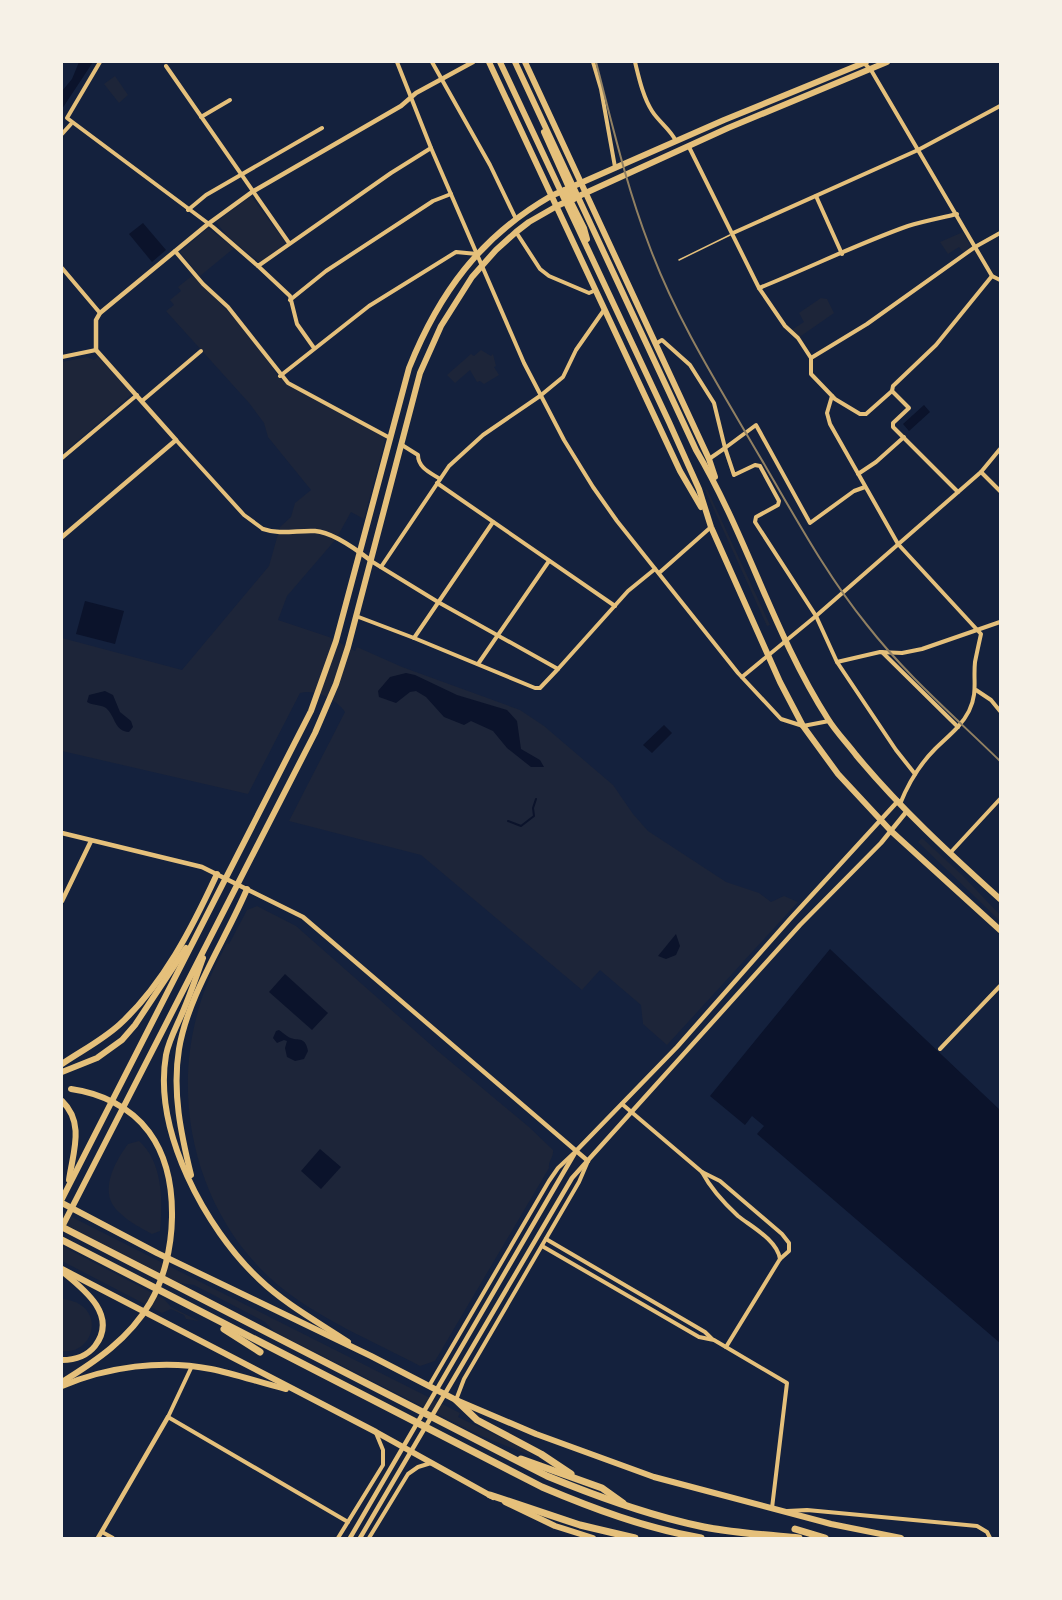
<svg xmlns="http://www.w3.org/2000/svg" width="1062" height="1600" viewBox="0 0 1062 1600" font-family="Poppins,sans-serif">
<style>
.green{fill:#1d2539}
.water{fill:#0b132b}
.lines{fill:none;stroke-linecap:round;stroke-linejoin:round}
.stream{stroke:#0b132b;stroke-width:2}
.service{stroke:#e5c07b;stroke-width:1.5}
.minor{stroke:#e5c07b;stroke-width:4}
.tertiary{stroke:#e5c07b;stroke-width:4.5}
.primary{stroke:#e5c07b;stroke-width:6}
.trunk{stroke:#e5c07b;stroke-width:6}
.motorway{stroke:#e5c07b;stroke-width:7}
.rail{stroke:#918062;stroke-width:2}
</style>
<rect width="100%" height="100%" fill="#14213d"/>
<!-- green -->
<g class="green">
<polygon points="115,76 128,95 119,103 104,84"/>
<polygon points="251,196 286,243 260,263 227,236 216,222"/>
<polygon points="208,228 234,248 200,276 180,252"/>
<polygon points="963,232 971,247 964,253 959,247 948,254 940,242"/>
<path d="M193 275 244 328 279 377 287 383 386 437 364 519 351 512 336 539 287 596 278 620 329 637 355 651 357 647 402 667 520 710 544 726 613 785 633 814 648 831 726 882 759 893 771 902 784 896 798 902 667 1045 643 1024 641 1005 600 970 582 990 421 855 289 821 345 712C336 699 316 689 300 693L248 794 62 751V638L182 670 269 566 280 527 291 517 295 503 311 490 268 437 264 423 250 404 166 311 174 305 170 300 181 291 178 287Z"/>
<polygon points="821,298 827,299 834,313 798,338 790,331 804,322 799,313"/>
<polygon points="481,350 491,356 493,354 496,366 494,367 499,375 484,384 480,381 477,382 470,370 455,383 447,375 471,354 474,356"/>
<polygon points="87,357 94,360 98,357 132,394 62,454 62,362"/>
<polygon points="707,489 770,625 767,626 705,490"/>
<polygon points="922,838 963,876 1000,915 1000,921 918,842"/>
<path d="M257 906 296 926 439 1052 529 1127 553 1150C554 1157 548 1161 549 1168L435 1361 420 1366C373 1341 319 1319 278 1285 201 1220 171 1110 197 1015 203 989 215 966 227 943L229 944 247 910Z"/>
<path d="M139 1141C163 1162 163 1202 160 1231L152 1234C141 1228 129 1222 120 1213 97 1194 114 1163 128 1144Z"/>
<polygon points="62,1212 460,1413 458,1417 527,1450 534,1457 479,1435 275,1332 265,1322 194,1285 179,1283 62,1223"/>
<polygon points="62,1246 164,1299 171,1307 199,1321 186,1319 184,1315 171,1309 162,1313 62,1261"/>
<path d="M62 1299C107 1303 96 1355 62 1351Z"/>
</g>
<!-- water -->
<g class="water">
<polygon points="79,62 93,62 62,109 62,91 72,79"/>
<polygon points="143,223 166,250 152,262 129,234"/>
<polygon points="924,405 930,412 909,431 903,424"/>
<polygon points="85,601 124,611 115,644 76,634"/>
<polygon points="406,673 415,675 457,695 507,710 517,721 521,749 540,760 544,767 531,767 507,748 493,731 471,721 464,725 444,717 426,697 416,691 410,692 396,703 379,697 378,691 390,677"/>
<path d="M105 691 113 695 120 712 131 721 133 727 129 732C114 731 116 717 106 708 100 704 93 706 87 702L89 695Z"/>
<polygon points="664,725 672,733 652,753 643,745"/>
<polygon points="676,934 680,946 676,955 666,959 658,956"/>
<polygon points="830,949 1000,1110 1000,1343 757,1134 764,1126 752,1116 745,1125 710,1096"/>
<polygon points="285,974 328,1013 312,1030 269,992"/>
<path d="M279 1030C282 1032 284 1034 287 1036 297 1043 305 1034 308 1051L304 1059 295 1061 287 1057 285 1048 287 1041 284 1040 277 1043 273 1038 276 1031Z"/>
<polygon points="320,1149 341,1167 321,1189 301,1171"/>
</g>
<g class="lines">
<!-- stream -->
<polyline class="stream" points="508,821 521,826 534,816 533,808 536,799"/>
<!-- service -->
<polyline class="service" points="679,260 730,235"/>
<!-- minor -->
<g class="minor">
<polyline points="100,62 67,118 213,227 258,266 391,173 431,148"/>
<polyline points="397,62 431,148 524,363 564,440 593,487 617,521 738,673 781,719 803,726 829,721"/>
<polyline points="432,62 490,165 516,219"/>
<polyline points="593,62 601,89 615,167"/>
<path d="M635 62C639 78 643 97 652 111 659 122 670 129 676 141"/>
<polyline points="863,62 871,70 992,276 1000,280"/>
<polyline points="166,66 289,243"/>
<polyline points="201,117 230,100"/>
<polyline points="62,134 71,124"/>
<polyline points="689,147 759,288 785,326 798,338 811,358 811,374 835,399 860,414 866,414 892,391 893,386 936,345 992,276"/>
<polyline points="816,196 842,254"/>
<polyline points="188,210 206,195 322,128"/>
<polyline points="516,232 540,269 549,276 589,293 596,290"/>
<polyline points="733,233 918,150 1000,106"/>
<polyline points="175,251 203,284 228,307 288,383 390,438"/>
<polyline points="258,266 290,296 297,324 314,348"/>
<polyline points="62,268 100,313"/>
<path d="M759 288C809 268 857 244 908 226 924 221 941 218 957 214"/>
<polyline points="290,300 326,271 433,201 451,194"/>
<polyline points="657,343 662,340 690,365 714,403 725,448 756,425 810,523 854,491 865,487"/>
<polyline points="62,357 96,350"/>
<polyline points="811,358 867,324 975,247 1000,233"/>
<polyline points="280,376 369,306 456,252 477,254"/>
<polyline points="892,391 909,408 893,423 893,427 958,492"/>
<path d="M832 396 827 413 830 424 898 544 981 634C979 643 977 652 975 662 973 681 978 692 969 711 961 727 947 737 935 749 920 764 908 784 900 804"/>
<polyline points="142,401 201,351"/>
<polyline points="176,440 244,515 263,529"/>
<path d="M402 445 418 455C418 468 431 473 440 479"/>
<polyline points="62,458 137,395"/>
<polyline points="709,459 725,448 734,475 755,465 760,466 779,501 778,505 756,517 755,522 816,616 837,662 880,652 902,653 922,649 1000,622"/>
<polyline points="981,472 1000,491"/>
<polyline points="858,474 876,462 904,437"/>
<polyline points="437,483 615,606"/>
<polyline points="371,561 438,602 558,669 628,591 655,569"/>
<polyline points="381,567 449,466 483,435 540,396 563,377 576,350 604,310"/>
<polyline points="659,573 711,527"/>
<polyline points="356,616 414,638 535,688 540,688 558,669"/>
<polyline points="414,638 493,522"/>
<polyline points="882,652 958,727"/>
<polyline points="837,662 896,750 915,774"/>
<polyline points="478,664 549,561"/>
<polyline points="742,677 816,616 981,472 1000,449"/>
<polyline points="976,690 991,700 1000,711"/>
<polyline points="951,852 1000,799"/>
<polyline points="940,1049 1000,986"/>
<polyline points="622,1104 702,1172 720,1181 782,1234 789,1243 789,1251 780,1259 726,1347"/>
<path d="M702 1172C711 1189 724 1203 738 1216 752 1227 777 1240 780 1259"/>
<polyline points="546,1239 705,1332 712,1339"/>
<polyline points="542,1246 699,1337 714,1340 787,1383 772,1508"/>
<polyline points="192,1366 168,1417 348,1522"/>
<polyline points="429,1386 549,1181 558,1168 574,1153"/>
<polyline points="456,1400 464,1379 579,1182 588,1161"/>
<polyline points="787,1511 807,1510 977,1526 987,1532 990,1538"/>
<polyline points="102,1532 113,1538"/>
<polyline points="338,1538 383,1465 383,1450 376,1433"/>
<polyline points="369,1538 408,1474 418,1467 431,1463"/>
</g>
<!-- tertiary -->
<g class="tertiary">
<path d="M263 529C280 535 298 530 315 531 332 532 357 550 370 560"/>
<polyline points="62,537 176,440 96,350 96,320 100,313 208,224 252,192 401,106 416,93 473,62"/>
<polyline points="62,833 202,867 303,917 588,1161"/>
<polyline points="62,901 91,841"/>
<polyline points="98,1538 168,1417"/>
<polyline points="350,1538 576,1151 677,1047 790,919 898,801"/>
<polyline points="360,1538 572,1178 800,925 881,843 907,811"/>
</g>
<!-- primary -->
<g class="primary">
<path d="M203 958C197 975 191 992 184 1009 178 1024 169 1039 166 1055 153 1131 205 1228 259 1279 285 1304 318 1322 348 1342"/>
<path d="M62 1064C81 1051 101 1041 119 1025 163 985 192 928 217 874"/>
<polyline points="62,1072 97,1058 122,1040 135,1025 186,948"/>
<path d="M62 1101C85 1123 73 1152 69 1180"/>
<path d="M191 1175C181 1134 172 1092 179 1049 188 995 226 939 247 889"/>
<path d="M62 1199 311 711 336 641 409 368C439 293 480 237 551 196L724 120 866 62"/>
<polyline points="62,1203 157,1253 371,1356 456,1400 536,1434 654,1477 831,1524 901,1538"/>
<polyline points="62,1227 315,733 336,684 348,647 420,373 441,326 472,277 496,250 516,232 529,222 557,206 728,128 887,62"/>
<polyline points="62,1269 376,1432 493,1497"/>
<path d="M62 1360C75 1360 87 1356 95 1346 118 1316 85 1290 64 1273"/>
<path d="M62 1382C96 1361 129 1339 150 1303 177 1257 182 1177 149 1132 131 1107 100 1093 71 1089"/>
<path d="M62 1386C107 1367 162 1359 211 1369 236 1374 261 1383 286 1389"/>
<polyline points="505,1502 555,1526 593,1538"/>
</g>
<!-- trunk -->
<g class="trunk">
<polyline points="489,62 680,471 701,507"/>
<polyline points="500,62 669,422 699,489 711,527 780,682 803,726 838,774 891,831 1000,930"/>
<path d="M515 62 696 450C747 536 774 635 828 719 836 732 847 743 856 755 899 807 950 854 1000 899"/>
<polyline points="525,62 709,459 715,477"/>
<polyline points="544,132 574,199"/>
<polyline points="565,190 584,228 587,239"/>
</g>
<!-- motorway -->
<g class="motorway">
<path d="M62 1227 547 1476C598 1497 650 1516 704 1527 735 1533 767 1535 799 1538"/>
<path d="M62 1240 542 1487C594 1509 645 1528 701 1538"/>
<polyline points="224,1329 260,1352"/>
<polyline points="456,1400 477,1420 541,1454 571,1474"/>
<polyline points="521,1459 602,1488 623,1503"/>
<polyline points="490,1495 580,1525 635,1538"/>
<polyline points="795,1529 825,1538"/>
</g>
<!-- rail -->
<path class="rail" d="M596 62C612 123 626 185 649 245 678 324 725 396 767 469 798 522 828 577 867 625 906 675 955 717 1000 761"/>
</g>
<!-- border -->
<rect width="1062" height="1600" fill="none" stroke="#f6f1e7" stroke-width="126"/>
</svg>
